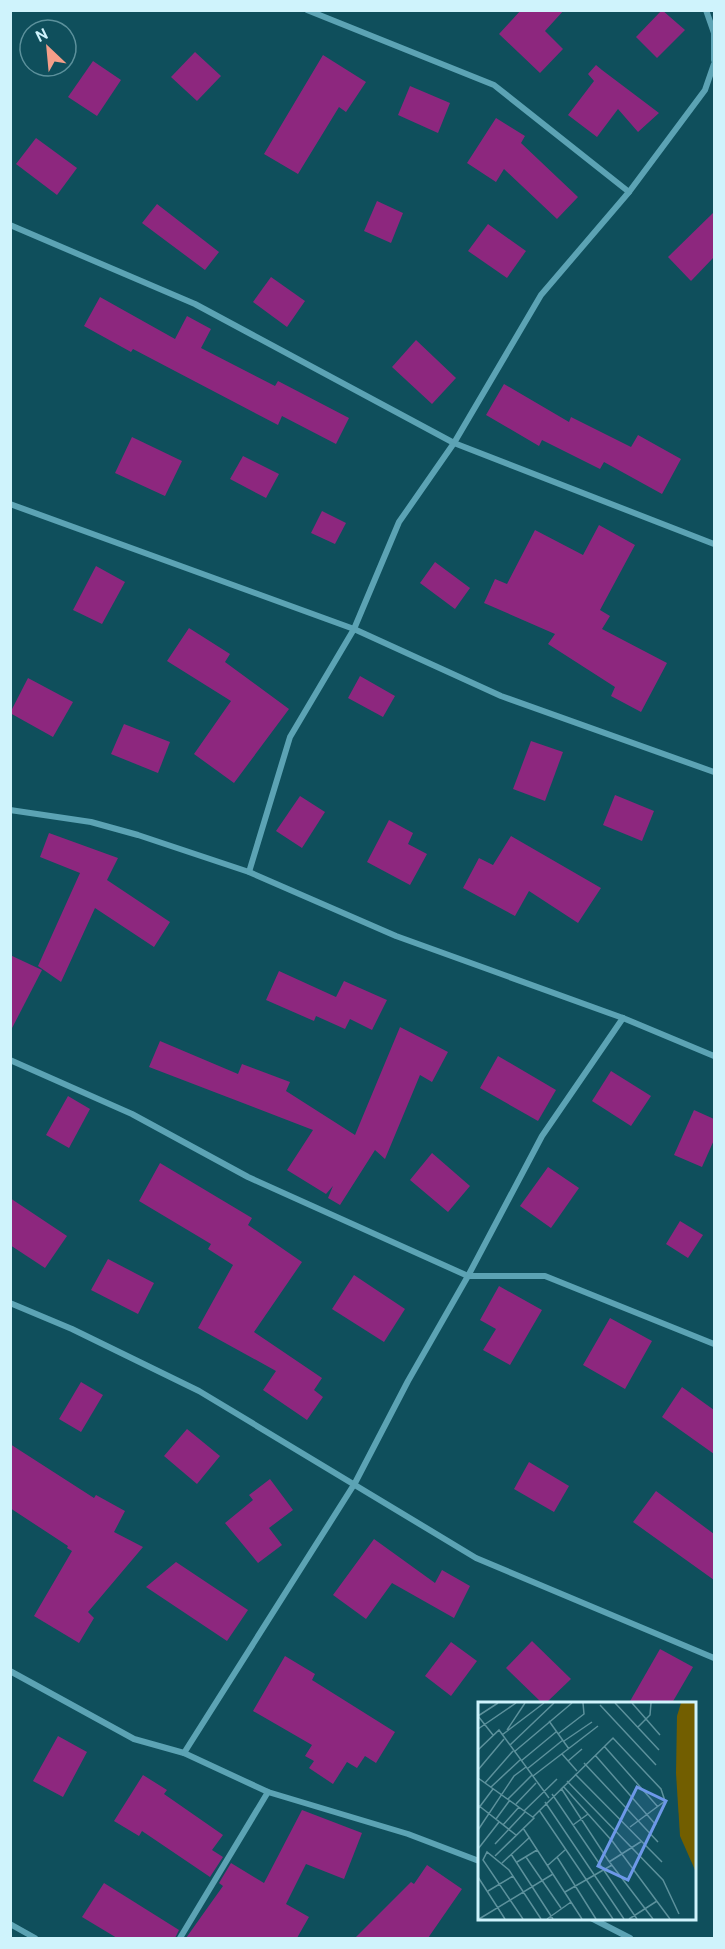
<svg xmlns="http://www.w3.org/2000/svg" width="725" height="1949" viewBox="0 0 725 1949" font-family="Cabin,sans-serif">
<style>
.building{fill:#8d277e}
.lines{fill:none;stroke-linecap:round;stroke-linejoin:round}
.minor{stroke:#5ca3b4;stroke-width:6}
.inset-road{fill:none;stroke:#5c919c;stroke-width:1.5}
.view{fill:#6d98e8;fill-opacity:0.15;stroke:#6d98e8;stroke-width:3}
.inset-edge{fill:none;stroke:#cff3fc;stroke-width:3}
</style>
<rect width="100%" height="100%" fill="#0f4f5c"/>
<!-- building -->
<g class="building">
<polygon points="521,10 564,10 545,31 563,49 540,73 499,34"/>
<polygon points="662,10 685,30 657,58 636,37"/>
<polygon points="195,52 221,76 197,101 171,77"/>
<polygon points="323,55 366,82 346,112 339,107 298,174 264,154"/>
<polygon points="93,61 121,80 97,116 68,97"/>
<polygon points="596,65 602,70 659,113 638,132 618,109 597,137 568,115 594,81 588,74"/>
<polygon points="410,86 450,103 438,133 398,115"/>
<polygon points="496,118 525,136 521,143 578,197 557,219 504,169 496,182 467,163"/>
<polygon points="36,138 77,168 57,195 16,164"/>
<polygon points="377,201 403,213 391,243 364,231"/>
<polygon points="157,204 219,252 205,270 142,223"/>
<polygon points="714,212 714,257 691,281 668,257"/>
<polygon points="488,224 526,251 507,278 468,251"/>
<polygon points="271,277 305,301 287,327 253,302"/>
<polygon points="100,297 175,339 187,316 211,329 201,348 275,386 278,381 349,418 336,444 282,416 278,425 133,349 131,352 84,326"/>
<polygon points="416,340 456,378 432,404 392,367"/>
<polygon points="504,384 569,422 571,417 631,447 638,435 681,459 662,494 604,462 600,469 542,440 539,446 486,415"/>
<polygon points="132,437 182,461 165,496 115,473"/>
<polygon points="243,456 279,474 266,498 230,479"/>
<polygon points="322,511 346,523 335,544 311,533"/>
<polygon points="599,525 635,545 600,610 610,616 602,629 667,663 641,712 611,696 615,687 548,644 555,634 484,603 495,579 507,584 535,530 583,555"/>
<polygon points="435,562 470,588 455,609 420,583"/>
<polygon points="96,566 125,582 102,624 73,610"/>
<polygon points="189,628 230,654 225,662 289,709 234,783 194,754 231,701 167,661"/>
<polygon points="360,676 395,696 383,717 348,698"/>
<polygon points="28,678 73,702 53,737 10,713"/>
<polygon points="124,724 170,742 158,773 111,754"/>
<polygon points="531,741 563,752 545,801 513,789"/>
<polygon points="615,795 654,811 642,841 603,825"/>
<polygon points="300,796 325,812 302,848 276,831"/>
<polygon points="389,820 413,833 408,844 427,854 410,885 367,862"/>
<polygon points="49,833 118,858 107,880 170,922 154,947 95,908 61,982 38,966 80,873 40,857"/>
<polygon points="511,836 601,888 578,923 529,891 515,916 463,888 479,858 493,865"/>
<polygon points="10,955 42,970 10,1032"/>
<polygon points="279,971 336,997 344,981 387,1000 372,1030 350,1019 345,1029 316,1016 314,1021 266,1000"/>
<polygon points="400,1027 448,1052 432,1082 420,1075 385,1159 375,1150 340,1205 328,1198 333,1186 326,1194 287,1170 313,1130 149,1067 160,1041 238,1074 242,1064 290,1082 286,1091 355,1135"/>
<polygon points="498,1056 556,1090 538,1121 480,1088"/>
<polygon points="611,1071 651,1096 631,1126 592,1101"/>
<polygon points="68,1096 90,1109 69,1148 46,1135"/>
<polygon points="694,1110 714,1119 714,1140 702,1167 674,1155"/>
<polygon points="432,1153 470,1186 448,1212 410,1180"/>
<polygon points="160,1163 252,1218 248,1225 302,1262 254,1332 322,1378 314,1390 323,1397 307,1420 263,1390 276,1371 198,1328 233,1265 208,1249 211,1244 139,1201"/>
<polygon points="548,1167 579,1188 551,1228 520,1206"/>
<polygon points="10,1198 67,1236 45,1268 10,1245"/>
<polygon points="680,1221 703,1235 688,1258 666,1244"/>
<polygon points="108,1259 154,1283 138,1314 91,1290"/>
<polygon points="354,1275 405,1309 384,1342 332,1309"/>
<polygon points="499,1286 542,1310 510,1365 483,1350 496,1329 480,1320"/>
<polygon points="610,1318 652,1341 625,1389 583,1365"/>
<polygon points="81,1382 103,1395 81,1432 59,1419"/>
<polygon points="682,1387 714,1410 714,1454 662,1417"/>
<polygon points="187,1429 220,1456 197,1484 164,1456"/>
<polygon points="10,1444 94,1498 96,1495 125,1511 114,1532 143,1547 88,1612 94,1618 79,1643 34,1616 72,1551 67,1548 68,1546 10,1508"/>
<polygon points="529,1462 569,1486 554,1512 514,1489"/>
<polygon points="270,1479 293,1510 269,1528 282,1545 258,1563 225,1523 253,1500 249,1495"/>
<polygon points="656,1491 714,1534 714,1580 633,1522"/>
<polygon points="374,1539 435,1583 442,1570 470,1586 454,1618 392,1583 366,1619 333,1595"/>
<polygon points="176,1562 248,1610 227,1641 146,1587"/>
<polygon points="532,1641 571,1679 546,1703 542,1703 506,1668"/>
<polygon points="451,1642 477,1661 451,1696 425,1676"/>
<polygon points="660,1649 693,1667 672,1703 629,1703"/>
<polygon points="285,1656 315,1674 312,1680 395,1732 376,1763 365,1756 357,1768 347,1762 333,1784 309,1768 314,1761 305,1756 312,1745 253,1711"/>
<polygon points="58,1736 87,1752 63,1797 33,1781"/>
<polygon points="143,1775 167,1790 164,1794 223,1835 212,1850 223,1857 210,1877 142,1831 139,1836 114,1821"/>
<polygon points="302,1810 362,1833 344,1879 306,1864 286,1904 309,1917 297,1938 186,1938 223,1886 219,1883 231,1863 264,1883"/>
<polygon points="427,1865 462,1889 428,1938 355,1938 411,1882 414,1884"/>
<polygon points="104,1883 179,1930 175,1938 117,1938 82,1917"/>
</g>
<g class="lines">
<!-- minor -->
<g class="minor">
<polyline points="307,10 494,85 629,192"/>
<polyline points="706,10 714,33 714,60"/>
<polyline points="10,225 195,304 454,443 714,544"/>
<polyline points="10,504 354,629 501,696 714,772"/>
<polyline points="10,810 91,822 138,835 249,872 396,936 623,1018 714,1056"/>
<polyline points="249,872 290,737 354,629 399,522 454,443 541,295 629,192 705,90 714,64"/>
<polyline points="10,1060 132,1114 248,1177 468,1276 545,1276 714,1344"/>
<polyline points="10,1303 72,1329 199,1391 476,1558 714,1658"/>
<polyline points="10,1671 134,1739 184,1753 268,1792 408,1834 479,1861"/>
<polyline points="184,1753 355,1483 408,1381 468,1276 542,1136 623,1018"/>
<polyline points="591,1918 630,1938"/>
<polyline points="10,1924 35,1938"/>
<polyline points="180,1938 268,1792"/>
</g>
</g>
<!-- overview -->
<g transform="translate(478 1702)">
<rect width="218" height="218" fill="#0f4f5c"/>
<path d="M203 1H217V168L202 134 198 71 199 14Z" fill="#725e00"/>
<path class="inset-road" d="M137 1 181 48M154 1 182 33M122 3 178 63M0 14 15 33M0 14 20 1M71 19 91 47M160 25 172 13 173 1M0 27 38 1M29 28 47 1M80 32 106 12 105 1M24 33 66 1M86 39 114 20M32 43 76 1M126 44 180 105M0 48 21 28 71 96M36 50 94 1M84 52 99 69M117 53 178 123M43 59 78 30M90 59 104 47M106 61 180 140M49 67 85 38M0 68 26 37M97 72 184 160M55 74 120 24M0 76 56 116 17 154M89 79 185 178 201 212M7 81 35 49M85 84 135 140 192 217M13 85 42 58M83 86 130 158 175 217M74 92 159 217M30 97 54 73M67 100 146 217M38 102 58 81M0 103 38 133M0 107 15 87M61 108 135 217M46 109 79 77M55 115 135 36 183 87 187 99 152 125M18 117 32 98M25 123 41 105M95 123 110 112M45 126 104 217M0 128 36 74 48 65M17 142 47 110M0 147 21 120M33 152 75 217M48 155 83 206M79 155 118 217M39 160 59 148M131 160 164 139M24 161 52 135M69 164 87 148M0 175 27 217M10 189 35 174M87 190 134 163M1 217 75 172M45 217 5 158 9 150 31 168 63 217M69 217 93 200M151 217 179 199"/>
<path class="view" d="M159 85 188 99 150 178 120 164Z"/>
<rect width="218" height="218" class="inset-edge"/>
</g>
<!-- border -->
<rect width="725" height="1949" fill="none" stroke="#cff3fc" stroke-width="24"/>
<!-- north arrow -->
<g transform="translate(48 48) rotate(334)"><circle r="28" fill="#0f4f5c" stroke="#5c919c" stroke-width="1.5"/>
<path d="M0-4.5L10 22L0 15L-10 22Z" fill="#f49e89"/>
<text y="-9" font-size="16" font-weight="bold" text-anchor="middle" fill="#cff3fc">N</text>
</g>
</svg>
